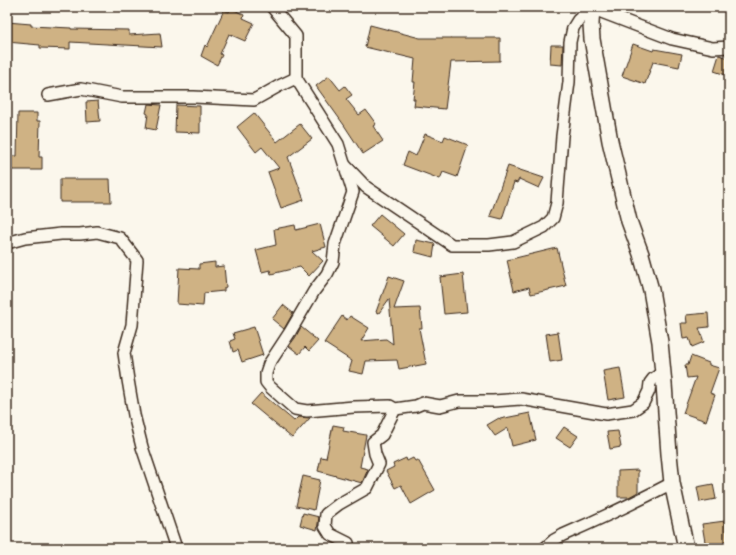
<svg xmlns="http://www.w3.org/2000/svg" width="736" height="555" viewBox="0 0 736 555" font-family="'Patrick Hand',sans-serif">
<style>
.building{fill:#cfb284;stroke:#3b2a1e}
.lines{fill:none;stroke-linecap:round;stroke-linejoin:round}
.minor-casing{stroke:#3b2a1e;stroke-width:14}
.secondary-casing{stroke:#3b2a1e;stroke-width:18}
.minor{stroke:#fbf7ec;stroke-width:11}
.secondary{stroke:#fbf7ec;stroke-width:15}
</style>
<rect width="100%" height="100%" fill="#fbf7ec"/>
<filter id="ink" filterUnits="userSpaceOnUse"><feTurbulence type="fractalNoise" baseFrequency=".025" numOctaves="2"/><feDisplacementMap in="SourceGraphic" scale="8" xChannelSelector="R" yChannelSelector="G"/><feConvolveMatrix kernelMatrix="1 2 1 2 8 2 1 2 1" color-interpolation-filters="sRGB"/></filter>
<g filter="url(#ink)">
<!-- building -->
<g class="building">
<polygon points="231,8 244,15 243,18 254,23 245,41 229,34 220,54 222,55 217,65 201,56 205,45 207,47 224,10 229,12"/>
<polygon points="7,22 31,24 31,26 71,28 71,29 129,30 129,35 160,33 162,47 70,42 70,49 40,48 40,45 7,42"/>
<polygon points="370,25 420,38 500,38 500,61 451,62 445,109 414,106 415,99 413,99 415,82 413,82 415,59 365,47"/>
<polygon points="633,44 653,51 654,49 682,54 679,67 653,62 645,84 622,76"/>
<polygon points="551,45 563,45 562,65 550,64"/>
<polygon points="719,55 729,58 729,76 714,71"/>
<polygon points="329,76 340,90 345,86 352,95 346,99 359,115 366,110 376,124 373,126 383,141 363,154 344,125 316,86"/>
<polygon points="98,101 100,121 87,122 86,102"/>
<polygon points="148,104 161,105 156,130 146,128 148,114 146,113"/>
<polygon points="176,105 200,106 200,133 175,132"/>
<polygon points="18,113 37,113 37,121 40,121 39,157 42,157 42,170 10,170 11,156 17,156"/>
<polygon points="254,113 277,142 300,124 312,139 288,157 304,200 281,208 268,172 279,168 262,147 256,152 237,127"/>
<polygon points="425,134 443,141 445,136 468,145 457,177 443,172 440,179 403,165 408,152 416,156"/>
<polygon points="508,166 544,178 539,188 519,179 517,183 514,182 502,219 490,216"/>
<polygon points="60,179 110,179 111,202 60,202"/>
<polygon points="380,214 404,234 394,246 370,226"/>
<polygon points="320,224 326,247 312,251 323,261 309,276 300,267 271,274 270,270 262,272 256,250 276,245 274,229 295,225 296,230"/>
<polygon points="416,240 435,244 433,257 414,252"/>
<polygon points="557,248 566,286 531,294 529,287 514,291 507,260"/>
<polygon points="215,262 215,267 224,266 226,287 224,288 224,291 204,293 203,306 177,304 179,268 199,269 199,264"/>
<polygon points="463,274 467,312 444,314 440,277"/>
<polygon points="389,276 404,281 394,309 420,308 422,328 419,328 426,364 399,369 397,360 366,361 363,374 349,371 352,361 324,343 342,316 347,320 350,316 369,328 361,341 386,339 393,344 389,299 379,313 376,312"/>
<polygon points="283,305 293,313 284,329 272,319"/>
<polygon points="708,313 709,327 699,328 704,342 692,347 689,338 683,339 681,323 687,323 686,315"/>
<polygon points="254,327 263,355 242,362 238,350 233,352 230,341 235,339 233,333"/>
<polygon points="301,327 318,341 309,351 305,347 299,354 289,346 295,338"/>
<polygon points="558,332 562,360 550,362 546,334"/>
<polygon points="691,356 709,363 709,365 719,368 710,393 715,395 706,421 683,413 696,377 687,378 685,365 688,365"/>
<polygon points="620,368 625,397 608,400 603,371"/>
<polygon points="261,393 294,421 298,417 310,418 292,438 251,404"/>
<polygon points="530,413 536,440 512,446 508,428 495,436 487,425 499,418 500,419"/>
<polygon points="333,425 344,427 343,431 366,435 360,467 368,469 362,483 318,471 321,457 326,458"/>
<polygon points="564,427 578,436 570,447 556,438"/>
<polygon points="618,431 621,447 610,449 607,432"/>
<polygon points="406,458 407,461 413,458 415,461 418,460 435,490 411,504 401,485 395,488 386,471 394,467 393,464"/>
<polygon points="638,470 638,492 629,497 618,497 618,471"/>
<polygon points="303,476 320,480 314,510 296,506"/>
<polygon points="713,484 716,499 700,502 697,487"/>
<polygon points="303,513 319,517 317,530 300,525"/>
<polygon points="725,521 729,548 706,548 702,524"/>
</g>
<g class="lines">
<!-- minor casing -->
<g class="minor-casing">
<g id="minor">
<polyline points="272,7 296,36 296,78 338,144 353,192 335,244 333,262 327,274 314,291 290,332 269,364 266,373 266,382 270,387 295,409 307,411 354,407 390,406 395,409 416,406 423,403 440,406 459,401 493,401 521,399 606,414 633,410 643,403 649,391 650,383 653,379 663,372"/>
<polyline points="48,95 81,89 122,97 194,97 254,100 279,86 296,78"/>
<polyline points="345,165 366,187 452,245 489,245 513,242 544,227 553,218 557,203 562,136 569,82 570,42 573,28 578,20 591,8 672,39 713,48 729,47"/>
<polyline points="7,243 25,238 61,234 80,234 97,232 120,238 137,260 132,325 124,353 128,380 134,415 142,447 176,548"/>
<polyline points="346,548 348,543 330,534 325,526 326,514 339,504 367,488 379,464 375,454 373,442 382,435 395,409"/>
<path d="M545 548 554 540 563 535C600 519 636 502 672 483"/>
</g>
</g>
<!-- secondary casing -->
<g class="secondary-casing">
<polyline id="secondary" points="592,7 591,24 592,39 610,141 629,221 641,254 651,290 660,342 664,384 669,454 672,483 686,548"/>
</g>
<!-- minor -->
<use href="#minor" class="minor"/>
<!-- secondary -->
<use href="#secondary" class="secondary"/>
</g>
</g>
<!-- margin -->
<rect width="736" height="555" fill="none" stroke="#fbf7ec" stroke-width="24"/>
<rect x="12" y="12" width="712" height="531" fill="none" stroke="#3b2a1e" stroke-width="1.5" filter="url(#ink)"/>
</svg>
